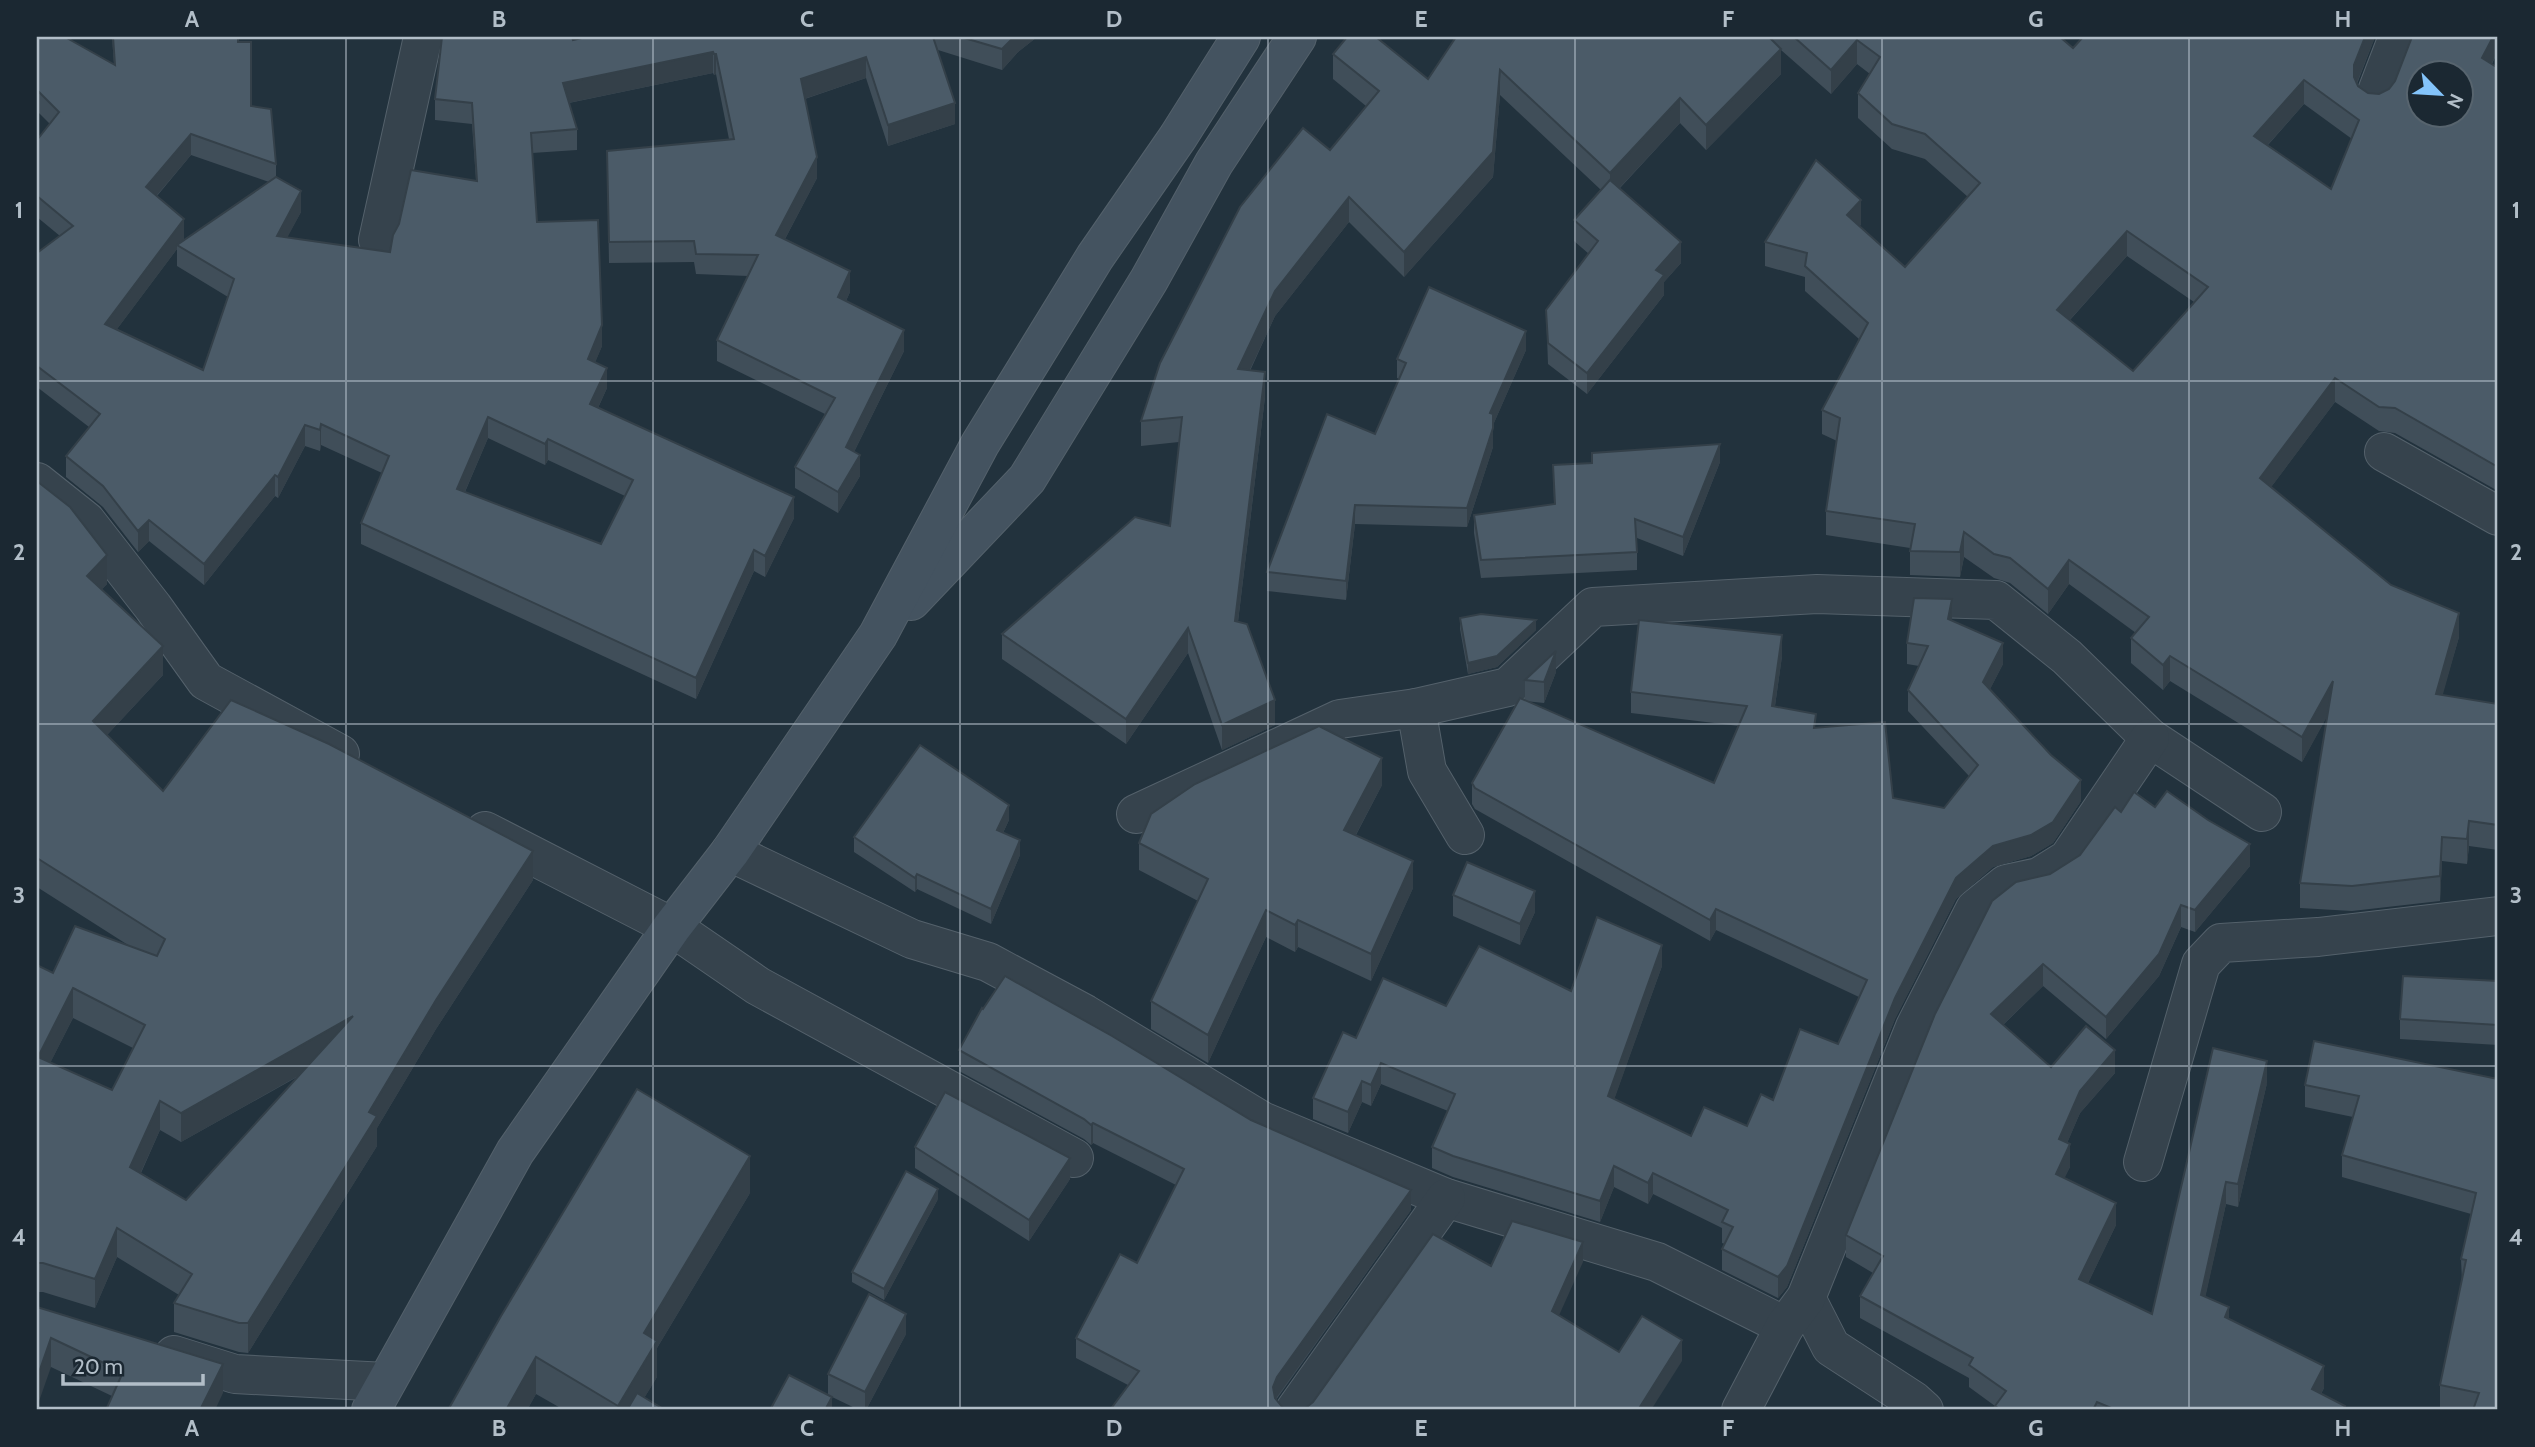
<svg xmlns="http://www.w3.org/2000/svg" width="2535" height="1447" viewBox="0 0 2535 1447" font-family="Cabin,sans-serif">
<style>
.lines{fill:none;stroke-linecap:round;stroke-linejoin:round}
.minor-casing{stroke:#54616b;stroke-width:40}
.secondary-casing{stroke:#54616b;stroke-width:40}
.minor{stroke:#36434d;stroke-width:38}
.secondary{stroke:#445360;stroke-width:38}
.wall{fill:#404e59;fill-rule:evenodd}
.shaded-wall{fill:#344049}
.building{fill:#4b5b68;stroke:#344049;stroke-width:2;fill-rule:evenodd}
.grid{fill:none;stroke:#b2bec8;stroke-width:2;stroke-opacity:0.55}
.neatline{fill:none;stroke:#b2bec8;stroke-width:2.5}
.grid-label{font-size:23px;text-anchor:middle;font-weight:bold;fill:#b2bec8}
</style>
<rect width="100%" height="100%" fill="#22323d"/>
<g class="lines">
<!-- minor casing -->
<g class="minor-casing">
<g id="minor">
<polyline points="2375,97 2398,37"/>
<polyline points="378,240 423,37"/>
<polyline points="2384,452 2498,516"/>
<polyline points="37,482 86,521 153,607 206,681 340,754"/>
<polyline points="1416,708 1427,771 1465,835"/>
<polyline points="1136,814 1340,719 1416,708 1508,687 1593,607 1817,594 1996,600 2067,657 2150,738 2262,812"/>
<polyline points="485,831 672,927 758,986 1074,1158"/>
<polyline points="730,852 912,939 988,962 1085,1014 1262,1121 1446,1198 1657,1262 1785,1326"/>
<polyline points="2143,1162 2201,964 2221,943 2318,937 2498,916"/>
<polyline points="1806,1298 1831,1347 1914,1401 1924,1410"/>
<polyline points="174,1355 235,1374 386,1382"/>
<polyline points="1295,1410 1446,1198"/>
<polyline points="1741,1410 1785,1326 1806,1298 1915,1027 1975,909 2006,884 2039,877 2068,859 2150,738"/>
</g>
</g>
<!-- secondary casing -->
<g class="secondary-casing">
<g id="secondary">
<polyline points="911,601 1027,479 1149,280 1214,163 1297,37"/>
<polyline points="371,1410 515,1152 672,927 730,852 878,635 980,444 1095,257 1178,137 1241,37"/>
</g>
</g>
<!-- minor -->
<use href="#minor" class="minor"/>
<!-- secondary -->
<use href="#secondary" class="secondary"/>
</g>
<!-- wall -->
<g class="wall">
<path d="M37 37 114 64 112 37H238L251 106 276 164V177L301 212 287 237 390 252 476 180 472 124 435 120V99L573 40 586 37H1037L1018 52 1002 70 938 50 955 124 888 146 866 78 805 99 817 178 785 239 850 292 846 301 904 351 854 452 860 476 838 513 795 488V467L825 414 717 361V340L748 276 696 274 694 262 609 263 607 151 729 139 716 74 714 75 713 73 569 103 577 129V150L532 153 537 222 602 346 595 362 607 388 598 408 794 518 765 577 754 571 696 699 361 544V523L382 473 321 445 320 451 305 446 278 498 275 496 204 585 149 541 138 552 103 507 66 477V456L89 427 37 387V253L60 236 37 217V140L50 124 37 111ZM191 155 269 182 184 240 157 196ZM177 249V266L228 297 203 370 117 329ZM488 438 545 465 548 460 625 496 601 544 465 492Z"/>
<path d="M1772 37H2060L2073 48 2083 37H2375L2357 84 2358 86 2368 93 2379 94 2498 37V51L2492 64 2498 68V491L2395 433 2379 431 2335 402 2271 487 2391 585 2459 637 2442 695 2498 704V850L2469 846 2467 864 2442 861 2440 901 2352 911 2300 908V883L2327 716 2302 762 2170 681 2163 690 2131 663V638L2136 633 2069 584 2048 614 2010 583 1994 578 1964 557 1960 577 1910 575V548L1826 535V511L1837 441 1822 434V410L1859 339 1805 291V277L1765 266V242L1861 224 1860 226 1905 267 1968 197 1925 159 1892 149 1858 118V93L1870 74 1857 64 1831 94 1781 50V74L1706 150 1680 123 1620 188 1681 263 1664 282V295L1587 394 1548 364 1546 310 1589 254 1574 241V220L1601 190 1500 95 1493 177 1404 277 1349 222 1275 316 1250 371 1265 397 1238 622 1275 725 1222 750 1188 653 1126 744 1002 659V634L1170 526 1179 442 1141 446V421L1330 150 1366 106 1333 79V54L1428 79 1772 40ZM2304 104 2352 139 2331 189 2268 145ZM2127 256 2194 302 2133 371 2070 320Z"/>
<polygon points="1526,350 1493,425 1493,447 1467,527 1355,524 1346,600 1267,591 1267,572 1375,434 1399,379 1397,378 1397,359"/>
<polygon points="1592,453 1720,462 1683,556 1637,538 1637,570 1481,578 1474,533 1474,515 1554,504 1553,465 1592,463"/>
<path d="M37 483 107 584 102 589 163 675 107 735 163 791 533 880 436 1029 377 1128V1146L248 1353 239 1352 174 1332V1303L179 1295 117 1257 95 1308 43 1292H37V965L53 973 128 945 37 887ZM73 1018 133 1048 112 1090 50 1063ZM299 1076 186 1200 141 1173 160 1130 181 1142Z"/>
<polygon points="1460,618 1536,630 1497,667 1468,674 1460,629"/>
<polygon points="1952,621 2003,664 1990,689 2081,801 2053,843 2031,856 1993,867 1956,899 1895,1019 1787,1287 1778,1298 1722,1270 1722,1249 1725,1244 1722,1243 1722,1228 1653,1194 1648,1204 1614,1187 1600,1222 1453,1177 1432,1168 1432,1147 1448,1111 1381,1084 1371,1106 1362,1102 1348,1133 1313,1119 1313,1098 1356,1038 1446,1006 1571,991 1662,966 1614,1099 1691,1136 1747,1126 1773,1100 1838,1044 1859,997 1716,930 1710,941 1475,809 1472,804 1472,783 1714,783 1739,726 1631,713 1631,692 1782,656 1775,706 1816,728 1893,798 1944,808 1969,776 1908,711 1908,690 1919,666 1907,664 1907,643"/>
<polygon points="1556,672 1544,703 1525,701 1525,680"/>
<polygon points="1382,785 1356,835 1413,888 1371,981 1298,947 1295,952 1266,937 1208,1063 1151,1029 1151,1001 1198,901 1139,870 1139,843"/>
<polygon points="2155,807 2250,866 2195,932 2181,927 2159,976 2106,1039 2043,986 2003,1025 2051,1067 2115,1073 2080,1113 2067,1143 2070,1167 2064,1178 2116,1225 2088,1283 2152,1314 2267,1083 2238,1207 2226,1204 2205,1297 2229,1319 2324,1388 2321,1394 2345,1410 1995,1410 1995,1406 1969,1387 1969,1378 1860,1318 1860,1296 1873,1273 1846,1257 1846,1235 2050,874 2080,855 2121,812"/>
<polygon points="1009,820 1003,833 1020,855 991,924 917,889 915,892 854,852 854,837"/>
<polygon points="1453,895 1535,912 1520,945 1453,916"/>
<polygon points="2498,981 2498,1045 2400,1039 2400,1019"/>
<polygon points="959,1050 1251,1120 1411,1210 1276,1400 1128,1385 1076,1358 1076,1338 1137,1263 1176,1185 1093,1143 1091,1145 1084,1139 959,1071"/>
<polygon points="2498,1079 2498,1410 2454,1410 2440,1407 2440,1385 2462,1281 2461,1259 2471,1214 2342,1177 2342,1155 2353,1117 2305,1107 2305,1085"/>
<polygon points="915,1147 1070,1179 1029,1241 915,1168"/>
<polygon points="750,1193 657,1348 657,1377 644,1398 665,1410 564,1410 536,1394 527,1410 448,1410"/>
<polygon points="938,1199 884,1300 852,1282 852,1272"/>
<polygon points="37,1307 223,1393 112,1396 51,1367"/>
<polygon points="906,1334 866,1410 859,1410 828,1395 828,1374"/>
</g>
<!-- shaded-wall -->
<g class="shaded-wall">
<polygon points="1014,37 1037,37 1018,52 1002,70 1002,49"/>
<polygon points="2365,37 2375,37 2354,90 2354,65"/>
<polygon points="2493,37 2498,37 2498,51 2482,82 2482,58"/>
<polygon points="1857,40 1857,64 1831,94 1831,70"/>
<polygon points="1781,49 1781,74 1706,150 1706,125"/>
<polygon points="713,52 713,73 563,104 563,83"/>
<polygon points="714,54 716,54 716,74 714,75"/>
<polygon points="866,57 866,78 801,100 801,79"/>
<polygon points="1500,70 1500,95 1493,177 1404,277 1404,252"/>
<polygon points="2304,80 2304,104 2254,160 2254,136"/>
<polygon points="1680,98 1680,123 1610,198 1610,173"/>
<polygon points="955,103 955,124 888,146 888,125"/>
<polygon points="191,134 191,155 146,208 146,187"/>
<polygon points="817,157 817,178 776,256 776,235"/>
<polygon points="301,191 301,212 277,257 277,236"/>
<polygon points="1349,197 1349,222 1275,316 1238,395 1238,369 1275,291"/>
<polygon points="1861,200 1861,224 1847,239 1847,215"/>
<polygon points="184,219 184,240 177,245 177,249 105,345 105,324"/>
<polygon points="2127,231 2127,256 2057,334 2057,310"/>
<polygon points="1681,242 1681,263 1664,282 1664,295 1587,394 1587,373 1656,270"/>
<polygon points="850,271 850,292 838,318 838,297"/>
<polygon points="602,325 602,346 588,380 588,359"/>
<polygon points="904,330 904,351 846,468 846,447"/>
<polygon points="1526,331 1526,350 1490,432 1490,413"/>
<polygon points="607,368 607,388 590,425 590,404"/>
<polygon points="1265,372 1265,397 1235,646 1235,621"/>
<polygon points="2335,378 2335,402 2260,502 2260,478"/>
<polygon points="488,417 488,438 457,510 457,489"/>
<polygon points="321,424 321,445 320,451 320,430"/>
<polygon points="305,425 305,446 278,498 278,477"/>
<polygon points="1493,428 1493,447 1467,527 1467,508"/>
<polygon points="548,439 548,460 545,465 545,444"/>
<polygon points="1720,444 1720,462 1683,556 1683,537"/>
<polygon points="860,455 860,476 838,513 838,492"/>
<polygon points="275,475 275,496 204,585 204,564"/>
<polygon points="794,497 794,518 765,577 765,556"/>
<polygon points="1355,505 1355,524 1346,600 1346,581"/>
<polygon points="149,520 149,541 138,552 138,531"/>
<polygon points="1964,532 1964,557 1960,577 1960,552"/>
<polygon points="754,550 754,571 696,699 696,678"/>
<polygon points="107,555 107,584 87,605 87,576"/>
<polygon points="2069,560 2069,584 2048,614 2048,589"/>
<polygon points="1952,599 1952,620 1948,619"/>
<polygon points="2459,613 2459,637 2436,719 2436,694"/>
<polygon points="1536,620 1536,630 1497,667 1468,674 1468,663"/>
<polygon points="1188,628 1188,653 1126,744 1126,719"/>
<polygon points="1782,635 1782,656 1772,727 1772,706"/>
<polygon points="2003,643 2003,664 1983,703 1983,682"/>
<polygon points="163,646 163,675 93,750 93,721"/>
<polygon points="1556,651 1556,672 1544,703 1544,682"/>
<polygon points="2170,656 2170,681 2163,690 2163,665"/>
<polygon points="2333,681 2333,706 2302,762 2302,737"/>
<polygon points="1275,700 1275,725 1222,750 1222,725"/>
<polygon points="1382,758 1382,785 1344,857 1344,830"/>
<polygon points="2081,780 2081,801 2053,843 2031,856 1993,867 1956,899 1895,1019 1787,1287 1778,1298 1778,1277 1895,998 1956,878 1993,846"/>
<polygon points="1009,805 1009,820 997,845 997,830"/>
<polygon points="2469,821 2469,846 2467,864 2467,839"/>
<polygon points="2442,837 2442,861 2440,901 2440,876"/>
<polygon points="1020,840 1020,855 991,924 991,909"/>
<polygon points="2250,844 2250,866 2195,932 2195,910"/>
<polygon points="533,851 533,880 436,1029 377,1128 377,1146 248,1353 248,1323 369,1112 436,1000"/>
<polygon points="1413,861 1413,888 1371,981 1371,954"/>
<polygon points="917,874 917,889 915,892 915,878"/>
<polygon points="1535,891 1535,912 1520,945 1520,924"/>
<polygon points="2181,905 2181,927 2159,976 2106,1039 2106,1017"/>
<polygon points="1716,909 1716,930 1710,941 1710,920"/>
<polygon points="1266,910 1266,937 1208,1063 1208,1035"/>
<polygon points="1298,920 1298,947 1295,952 1295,925"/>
<polygon points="1662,945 1662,966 1608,1117 1608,1096"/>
<polygon points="2043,964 2043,986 1991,1036 1991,1014"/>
<polygon points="73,988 73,1018 38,1087 38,1057"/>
<polygon points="353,1016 353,1045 181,1142 181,1113"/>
<polygon points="2115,1050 2115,1073 2080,1113 2059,1162 2059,1139 2080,1091"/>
<polygon points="2267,1061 2267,1083 2238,1207 2238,1184"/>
<polygon points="1381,1063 1381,1084 1371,1106 1371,1085"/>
<polygon points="1362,1081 1362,1102 1348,1133 1348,1112"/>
<polygon points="160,1101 160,1130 130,1196 130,1167"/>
<polygon points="1093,1123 1093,1143 1091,1145 1091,1125"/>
<polygon points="2070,1144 2070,1167 2056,1196 2056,1174"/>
<polygon points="750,1156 750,1193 657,1348 657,1377 637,1410 618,1410 618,1406 644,1333"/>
<polygon points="1070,1158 1070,1179 1029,1241 1029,1220"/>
<polygon points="1614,1166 1614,1187 1600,1222 1600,1201"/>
<polygon points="1653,1173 1653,1194 1648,1204 1648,1183"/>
<polygon points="2226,1182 2226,1204 2201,1317 2201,1295"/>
<polygon points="938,1189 938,1199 884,1300 884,1289"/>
<polygon points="1411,1190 1411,1210 1277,1397 1273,1407 1273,1387 1277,1377"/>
<polygon points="2116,1203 2116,1225 2079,1302 2079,1279"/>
<polygon points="117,1228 117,1257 95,1308 95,1279"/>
<polygon points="1583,1242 1583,1262 1552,1331 1552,1311"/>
<polygon points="2229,1307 2229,1330 2225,1317"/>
<polygon points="906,1314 906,1334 866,1410 865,1410 865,1392"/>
<polygon points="51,1338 51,1367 37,1407 37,1378"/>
<polygon points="1682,1340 1682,1361 1651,1410 1638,1410"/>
<polygon points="536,1357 536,1394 527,1410 506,1410"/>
<polygon points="223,1364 223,1393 215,1410 200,1410"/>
<polygon points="2324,1366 2324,1388 2312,1410 2312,1389"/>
<polygon points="832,1397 832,1410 825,1410"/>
</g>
<!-- building -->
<g class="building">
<path d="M37 37H65L115 65 113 37H238V42H251V106L271 109 276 164 191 134 146 187 184 219 105 324 203 370 234 279 177 245 276 177 301 191 277 236 390 252 393 235 399 224 411 170 477 181 472 103 435 99 442 37H572L573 40 586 37H933L955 103 888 125 866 57 801 79 817 157 776 235 850 271 838 297 904 330 846 447 860 455 838 492 795 467 835 398 717 340 758 255 696 254 694 241 609 242 607 151 734 139 716 54H714L713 52 563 83 577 129 531 133 537 222 598 220 602 325 588 359 607 368 590 404 794 497 765 556 754 550 696 678 361 523 389 456 321 424 320 430 305 425 278 477 275 475 204 564 149 520 138 531 103 486 66 456 100 414 37 366V253L73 226 37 196V140L59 112 37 90ZM488 417 545 444 548 439 633 480 601 544 457 489Z"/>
<polygon points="961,37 1014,37 1002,49"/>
<polygon points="1347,37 1376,37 1428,79 1456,37 1769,37 1781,49 1706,125 1680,98 1610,173 1500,70 1493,152 1404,252 1349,197 1275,291 1238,369 1265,372 1235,621 1247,624 1275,700 1222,725 1188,628 1126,719 1002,634 1135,517 1170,526 1182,417 1141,421 1160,363 1240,207 1303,128 1330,150 1379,91 1333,54"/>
<path d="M1794 37H2060L2073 48 2083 37H2365L2354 65V77L2358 86 2368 93 2379 94 2389 89 2395 81 2412 37H2493L2482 58 2498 68V467L2395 408 2379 407 2335 378 2260 478 2391 585 2459 613 2436 694 2498 704V825L2469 821 2467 839 2442 837 2440 876 2352 886 2300 883 2333 681 2302 737 2170 656 2163 665 2131 638 2149 617 2069 560 2048 589 2010 558 1994 554 1964 532 1960 552 1910 551 1915 524 1826 511 1840 418 1822 410 1868 323 1805 266 1807 253 1765 242 1816 160 1861 200 1847 215 1905 267 1980 183 1925 134 1892 124 1858 93 1880 57 1857 40 1831 70ZM2419 74H2461V116H2419ZM2304 80 2359 120 2331 189 2254 136ZM2127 231 2208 287 2133 371 2057 310Z"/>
<polygon points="1610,180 1681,242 1656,270 1664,275 1587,373 1548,343 1546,310 1598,241 1574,220"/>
<polygon points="1429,287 1526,331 1490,413 1493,414 1493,428 1467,508 1355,505 1346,581 1267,572 1327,414 1375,434 1406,363 1397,359"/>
<polygon points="1720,444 1683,537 1635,519 1637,552 1481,560 1474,515 1555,504 1553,465 1592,463 1592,453"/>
<path d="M38 482 70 507 107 555 87 576 163 646 93 721 163 791 231 700 329 744 533 851 436 1000 369 1112 377 1116 248 1323H239L174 1303 192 1274 117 1228 95 1279 43 1263H37V965L53 973 75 926 157 956 165 939 37 858V483ZM73 988 145 1025 112 1090 38 1057ZM353 1016 186 1200 130 1167 160 1101 181 1113Z"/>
<polygon points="1914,598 1952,599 1948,619 2003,643 1983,682 2051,755 2081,780 2053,822 2031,835 1993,846 1956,878 1895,998 1787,1266 1778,1277 1722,1249 1733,1227 1722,1222 1728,1210 1653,1173 1648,1183 1614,1166 1600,1201 1453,1156 1432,1147 1455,1094 1381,1063 1371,1085 1362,1081 1348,1112 1313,1098 1343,1032 1356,1038 1383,978 1446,1006 1479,946 1571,991 1597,917 1662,945 1608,1096 1691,1136 1704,1107 1747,1126 1761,1094 1773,1100 1800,1029 1838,1044 1867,980 1716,909 1710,920 1475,788 1472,783 1520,698 1714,783 1747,706 1631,692 1639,620 1782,635 1772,706 1816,714 1814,728 1885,722 1893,798 1944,808 1978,765 1908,690 1928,646 1907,643"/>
<polygon points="1481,614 1536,620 1497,656 1468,663 1460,618"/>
<polygon points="1556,651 1544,682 1525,680"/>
<polygon points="1319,726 1382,758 1344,830 1413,861 1371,954 1298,920 1295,925 1266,910 1208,1035 1151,1001 1208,879 1139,843 1151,814 1195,784"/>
<polygon points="920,745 1009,805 997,830 1020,840 991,909 917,874 915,878 854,837"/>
<polygon points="2167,791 2208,820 2250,844 2195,910 2181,905 2159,954 2106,1017 2043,964 1991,1014 2051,1067 2086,1026 2115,1050 2080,1091 2059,1139 2070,1144 2056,1174 2116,1203 2079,1279 2152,1314 2213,1048 2267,1061 2238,1184 2226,1182 2201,1295 2229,1307 2225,1317 2324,1366 2312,1389 2345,1406 2343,1410 2116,1410 2097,1402 2093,1410 2001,1410 1995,1406 2006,1391 1969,1365 1973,1358 1860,1296 1883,1256 1846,1235 1935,1014 1992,901 2016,882 2050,874 2080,855 2115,807 2121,812 2134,792 2155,807"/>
<polygon points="1467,862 1535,891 1520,924 1453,895"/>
<polygon points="1005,976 1112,1036 1251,1120 1411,1190 1277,1377 1273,1387 1275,1398 1283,1408 1289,1410 1110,1410 1139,1371 1076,1338 1120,1254 1137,1263 1184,1169 1093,1123 1091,1125 1084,1119 959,1050 982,1008 983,1009"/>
<polygon points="2403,976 2498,981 2498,1025 2400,1019"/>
<polygon points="2314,1041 2498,1079 2498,1410 2473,1410 2479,1393 2440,1385 2466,1260 2461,1259 2476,1193 2342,1155 2359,1096 2305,1085"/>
<polygon points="637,1089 750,1156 644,1333 657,1341 618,1406 536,1357 506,1410 448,1410 501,1316"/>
<polygon points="945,1092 1070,1158 1029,1220 915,1147"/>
<polygon points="906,1171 938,1189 884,1289 852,1272"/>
<polygon points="1512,1221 1583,1242 1552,1311 1619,1352 1642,1316 1682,1340 1638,1410 1300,1410 1303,1410 1313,1402 1433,1234 1491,1266"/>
<polygon points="869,1294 906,1314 865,1392 828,1374"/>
<polygon points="37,1307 223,1364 200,1410 106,1410 123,1372 51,1338 37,1378"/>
<polygon points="789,1375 832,1397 825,1410 770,1410"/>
<polygon points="637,1393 665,1410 627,1410"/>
</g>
<!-- grid -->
<path class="grid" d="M346 37V1410M653 37V1410M960 37V1410M1268 37V1410M1575 37V1410M1882 37V1410M2189 37V1410M37 381H2498M37 724H2498M37 1066H2498"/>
<!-- border -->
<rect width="2535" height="1447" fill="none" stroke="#1b2832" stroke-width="77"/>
<!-- north arrow -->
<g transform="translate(2440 94) rotate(115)"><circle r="33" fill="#1b2832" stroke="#57646e" stroke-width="2"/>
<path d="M0-5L12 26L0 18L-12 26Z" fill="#84c4fb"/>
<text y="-10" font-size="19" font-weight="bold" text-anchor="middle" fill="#b2bec8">N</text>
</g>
<!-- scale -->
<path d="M63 1374v10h140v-10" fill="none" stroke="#b2bec8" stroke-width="3.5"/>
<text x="74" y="1374" font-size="21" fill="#b2bec8" stroke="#1b2832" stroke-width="5" paint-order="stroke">20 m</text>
<rect x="38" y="38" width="2458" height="1370" class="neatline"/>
<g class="grid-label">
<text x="192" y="27">A</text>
<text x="499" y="27">B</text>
<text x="807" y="27">C</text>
<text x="1114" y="27">D</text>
<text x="1421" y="27">E</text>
<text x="1728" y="27">F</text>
<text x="2036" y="27">G</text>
<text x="2343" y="27">H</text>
<text x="19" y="218">1</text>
<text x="2516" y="218">1</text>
<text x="19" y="560">2</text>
<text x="2516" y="560">2</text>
<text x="19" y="903">3</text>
<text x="2516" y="903">3</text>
<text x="19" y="1245">4</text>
<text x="2516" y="1245">4</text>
<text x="192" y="1436">A</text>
<text x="499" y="1436">B</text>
<text x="807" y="1436">C</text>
<text x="1114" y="1436">D</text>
<text x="1421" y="1436">E</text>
<text x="1728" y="1436">F</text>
<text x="2036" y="1436">G</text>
<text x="2343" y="1436">H</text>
</g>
</svg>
